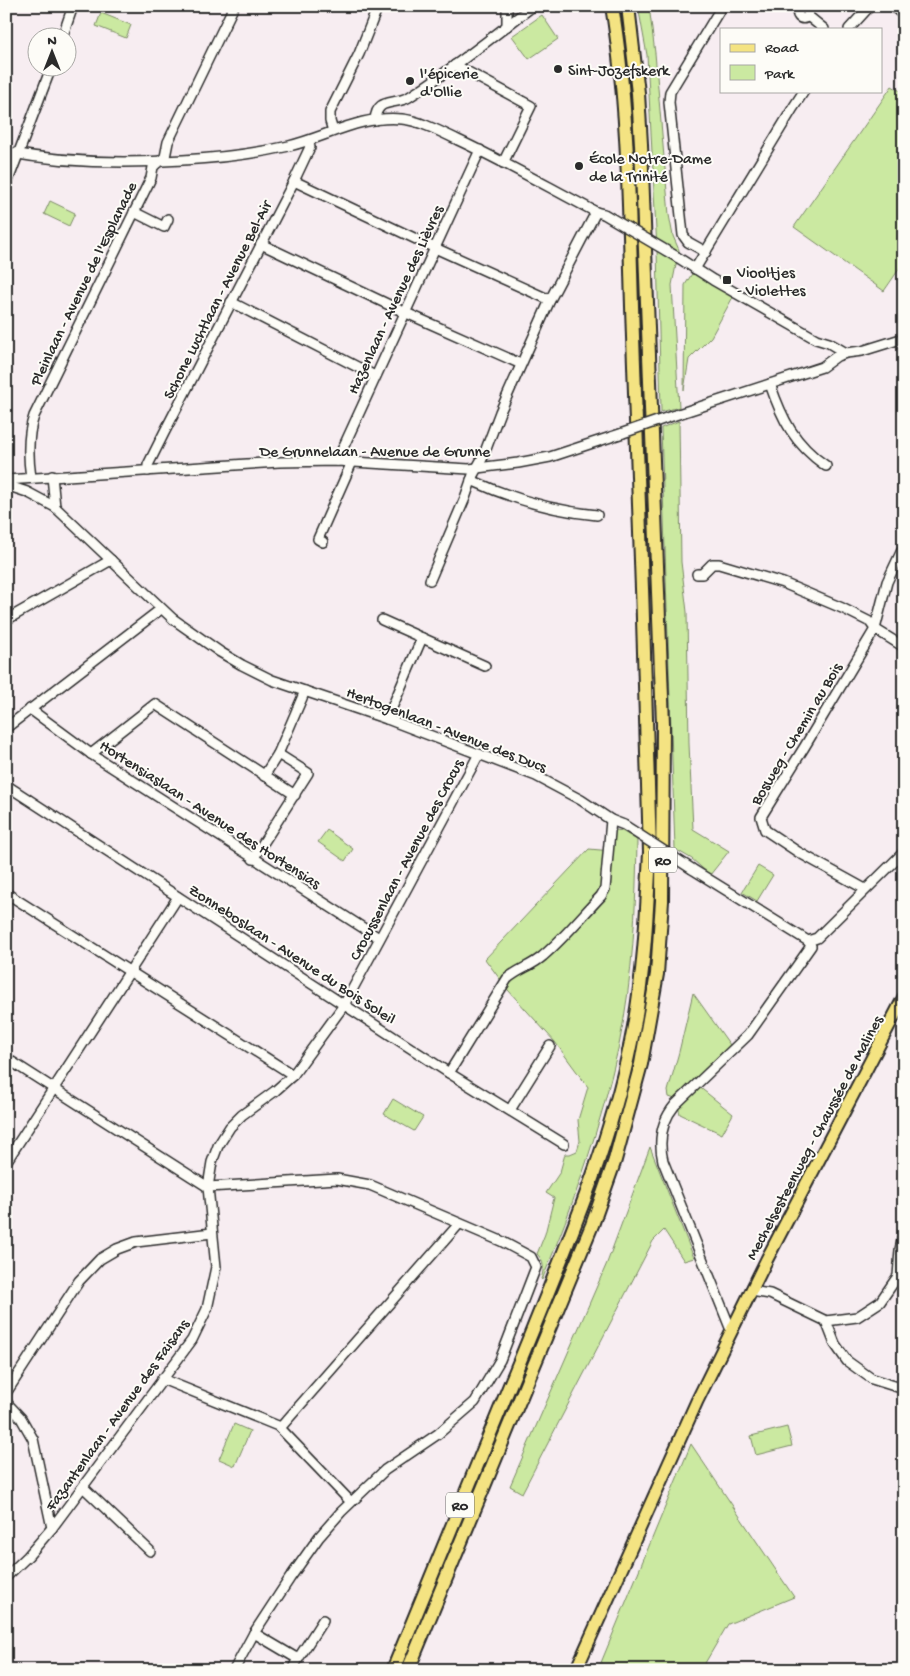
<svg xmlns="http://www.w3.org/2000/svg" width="910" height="1676" viewBox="0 0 910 1676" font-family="'Gochi Hand',sans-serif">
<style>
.green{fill:#cbe9a1;stroke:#7b8a66}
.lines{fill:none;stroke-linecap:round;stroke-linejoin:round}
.minor-casing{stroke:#2b2b2b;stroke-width:12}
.major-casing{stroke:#2b2b2b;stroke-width:15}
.highway-casing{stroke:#2b2b2b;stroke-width:16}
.minor{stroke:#fdfcf7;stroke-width:9}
.major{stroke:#f4e382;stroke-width:11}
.highway{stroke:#f4e382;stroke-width:12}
.minor-bridge-casing{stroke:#2b2b2b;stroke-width:12;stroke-linecap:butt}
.minor-bridge{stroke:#fdfcf7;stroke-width:9}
.poi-dot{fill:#2b2b2b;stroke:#fdfcf7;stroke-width:2}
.labels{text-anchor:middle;stroke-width:4;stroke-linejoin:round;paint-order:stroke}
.shield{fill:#fdfcf7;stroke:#6a6a68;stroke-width:1}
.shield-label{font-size:15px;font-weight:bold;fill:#2b2b2b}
.poi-label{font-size:16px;fill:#2b2b2b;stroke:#fdfcf7;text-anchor:start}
.street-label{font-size:16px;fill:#2b2b2b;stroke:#fdfcf7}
</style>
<rect width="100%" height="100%" fill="#f7edf1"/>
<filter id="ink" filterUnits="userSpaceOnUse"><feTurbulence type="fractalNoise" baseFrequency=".02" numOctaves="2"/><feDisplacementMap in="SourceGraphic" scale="10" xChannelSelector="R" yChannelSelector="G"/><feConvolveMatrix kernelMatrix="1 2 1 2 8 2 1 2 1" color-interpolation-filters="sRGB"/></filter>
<g filter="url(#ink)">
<!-- green -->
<g class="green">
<polygon points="638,6 649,6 655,53 669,215 673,236 679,250 672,285 679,407 661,412 657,250 647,55"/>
<polygon points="101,13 131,25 126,38 96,26"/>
<polygon points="542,15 558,39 529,59 512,36"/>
<polygon points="892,86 904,93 904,262 884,291 794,227"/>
<polygon points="50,201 75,213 69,226 44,214"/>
<polygon points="693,272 733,297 711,337 689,359 684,390 685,285"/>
<polygon points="679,421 681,562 687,612 689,744 693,829 729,851 710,875 692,859 675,849 661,428"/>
<polygon points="327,830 353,849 345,861 318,842"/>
<path d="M616 830 622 831 637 840C636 909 633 978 619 1045 601 1125 574 1204 542 1280L541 1279C544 1269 545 1262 537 1254L545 1234 554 1198 546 1193 560 1172 565 1154H570L577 1151 580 1141 578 1120 588 1087 555 1042 508 990 485 959 589 849 612 851 614 833Z"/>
<polygon points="758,866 773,875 757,901 742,892"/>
<polygon points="693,993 730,1045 675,1099 669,1097 668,1091 679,1052"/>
<polygon points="698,1086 733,1114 722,1134 680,1114 678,1106"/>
<polygon points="393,1099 423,1117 414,1131 384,1114"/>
<polygon points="650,1147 694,1258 684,1261 664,1230 653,1241 522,1493 510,1486 607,1263"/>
<polygon points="234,1424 250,1431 235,1466 219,1459"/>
<polygon points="787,1427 792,1446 756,1455 751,1436"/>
<polygon points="691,1444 794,1597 728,1624 701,1670 598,1670"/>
</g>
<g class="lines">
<!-- minor casing -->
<g class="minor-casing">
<g id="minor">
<polyline points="507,6 507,26"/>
<polyline points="893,6 904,16"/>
<circle cx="803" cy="13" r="5.5"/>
<polyline points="808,16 824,29"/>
<polyline points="849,29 870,6"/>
<polyline points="62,38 73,6"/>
<polyline points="455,65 531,106 503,163"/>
<path d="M375 120C377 97 393 106 409 97 452 70 492 37 533 6"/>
<polyline points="333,131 330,121 330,112 359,54 378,6"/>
<path d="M6 152C65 163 124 164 183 160 219 158 254 154 289 146 327 137 360 115 402 119 421 121 441 132 458 140 505 162 550 188 596 212L604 214"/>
<polyline points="159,162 165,157 168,142 234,6"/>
<polyline points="294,181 435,248 550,300"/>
<polyline points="6,186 51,68"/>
<polyline points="134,212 164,227 168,219"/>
<polyline points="261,244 404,312 521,364"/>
<polyline points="706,252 688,242 683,235 669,102 670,92 722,6"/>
<polyline points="677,257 713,280 816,339 829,343 846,353"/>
<polyline points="695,269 793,108 804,91"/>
<polyline points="231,302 375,376"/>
<path d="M770 384C782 419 794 444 826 466"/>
<polyline points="672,416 822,367 837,356 846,353 862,351 904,338"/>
<polyline points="337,461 480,150"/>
<polyline points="148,471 148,465 164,433 294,181 310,147 308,141"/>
<polyline points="52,476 55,507"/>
<path d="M31 478C28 457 27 436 34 416L151 178 153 167 158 162"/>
<polyline points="6,480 279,462 337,461 469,469 518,463 550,457 623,433"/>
<path d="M471 480C510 498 554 511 597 515"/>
<polyline points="6,485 27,492 55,507 173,619 220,652 242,665 272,680 387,719 536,776 581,800 611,820 624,825"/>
<polyline points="323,542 318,539 352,462"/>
<polyline points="697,574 702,574 712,564 719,564 783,583 842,608 870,622 875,629 904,647"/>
<polyline points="430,580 465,498 473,475 483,457 500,412 550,300 596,212"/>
<polyline points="6,620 111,560"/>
<polyline points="382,620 485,666"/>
<polyline points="30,709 91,754 379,938"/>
<polyline points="387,719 422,638"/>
<polyline points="6,728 161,609"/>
<polyline points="91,754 155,704 295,795"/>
<polyline points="264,776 278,754 305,691"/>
<polyline points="6,785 449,1073 564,1144"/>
<polyline points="253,859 308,773 278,754"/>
<polyline points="692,869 808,941 817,938 904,852"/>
<polyline points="865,889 798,852 765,830 761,817 805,746 875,629 887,582 904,546"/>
<polyline points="6,893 293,1075"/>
<polyline points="6,1058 208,1187"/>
<path d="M449 1073 507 979C518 969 532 966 543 956 564 938 582 916 601 896L605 889 611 820"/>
<polyline points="510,1110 550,1046"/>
<polyline points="6,1162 178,897"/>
<polyline points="208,1187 337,1179 370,1185 501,1241 531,1257 536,1267 500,1360 475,1402 438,1434 385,1470 341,1512 319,1537 290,1578 254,1633 234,1670"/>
<polyline points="751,1291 770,1294 826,1321 857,1317 880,1302 898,1276 900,1250 904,1230"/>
<polyline points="826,1321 835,1344 847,1361 872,1379 904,1389"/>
<path d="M731 1330 663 1161C658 1140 661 1122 675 1105L748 1035 811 946 808 941"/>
<polyline points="162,1379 278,1426 350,1501"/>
<polyline points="6,1393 79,1281 100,1259 117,1249 136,1242 212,1233"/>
<polyline points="6,1402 21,1418 33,1439 52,1528"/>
<polyline points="280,1428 459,1224"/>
<polyline points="83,1487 150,1551"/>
<polyline points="6,1577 28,1556 52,1528 192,1340 207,1309 216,1267 208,1187 212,1162 218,1146 230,1127 242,1115 275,1091 293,1075 344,1005 479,754"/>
<polyline points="254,1633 298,1659 292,1670"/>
<polyline points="298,1659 323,1620"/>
</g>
</g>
<!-- major casing -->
<g class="major-casing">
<polyline id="major" points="576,1670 697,1401 767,1259 904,997"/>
</g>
<!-- highway casing -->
<g class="highway-casing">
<g id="highway">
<path d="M393 1670C439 1556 487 1443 533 1329 571 1235 611 1141 631 1042 644 979 647 915 650 852 645 680 640 509 633 337 629 227 630 115 612 6"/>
<polyline points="408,1670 592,1225 615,1160 641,1064 657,974 662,901 663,724 641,144 638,93 628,6"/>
</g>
</g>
<!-- minor -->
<use href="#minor" class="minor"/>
<!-- major -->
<use href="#major" class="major"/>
<!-- highway -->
<use href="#highway" class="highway"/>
<!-- minor-bridge casing -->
<g class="minor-bridge-casing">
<g id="minor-bridge">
<polyline points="604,214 677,257"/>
<polyline points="623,433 672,416"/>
<polyline points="624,825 692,869"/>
</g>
</g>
<!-- minor-bridge -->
<use href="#minor-bridge" class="minor-bridge"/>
</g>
</g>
<!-- markers -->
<g class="poi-dot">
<circle cx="558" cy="69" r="5"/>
<circle cx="410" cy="81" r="5"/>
<circle cx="579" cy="166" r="5"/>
<rect x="722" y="275" width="10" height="10" rx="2.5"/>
</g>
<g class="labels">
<!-- shield labels -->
<g class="shield">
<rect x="649" y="847.5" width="28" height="25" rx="4"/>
<rect x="446" y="1492.5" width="28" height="25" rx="4"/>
</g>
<g class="shield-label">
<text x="663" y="865">R0</text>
<text x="460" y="1510">R0</text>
</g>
<!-- poi labels -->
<g class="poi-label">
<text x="568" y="75">Sint-Jozefskerk</text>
<text x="420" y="78">l'épicerie<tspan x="420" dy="18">d'Ollie</tspan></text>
<text x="589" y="163">École Notre-Dame<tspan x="589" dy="18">de la Trinité</tspan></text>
<text x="737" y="277">Viooltjes<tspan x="737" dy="18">- Violettes</tspan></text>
</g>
<!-- street labels -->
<g class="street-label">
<text transform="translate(82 283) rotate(-64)" y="6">Pleinlaan - Avenue de l'Esplanade</text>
<text transform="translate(216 299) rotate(-63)" y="6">Schone Luchtlaan - Avenue Bel-Air</text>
<text transform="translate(394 299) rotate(-65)" y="6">Hazenlaan - Avenue des Lièvres</text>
<text x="375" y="456">De Grunnelaan - Avenue de Grunne</text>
<text transform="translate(447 728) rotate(21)" y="6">Hertogenlaan - Avenue des Ducs</text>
<text transform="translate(795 733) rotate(-59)" y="6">Bosweg - Chemin au Bois</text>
<text transform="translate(211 813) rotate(33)" y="6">Hortensiaslaan - Avenue des Hortensias</text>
<text transform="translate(405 859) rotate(-62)" y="6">Crocussenlaan - Avenue des Crocus</text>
<text transform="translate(293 953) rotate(33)" y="6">Zonneboslaan - Avenue du Bois Soleil</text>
<text transform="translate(813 1137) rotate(-62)" y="6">Mechelsesteenweg - Chaussée de Malines</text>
<text transform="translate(116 1414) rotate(-54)" y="6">Fazantenlaan - Avenue des Faisans</text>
</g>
</g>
<!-- margin -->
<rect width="910" height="1676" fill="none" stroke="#fdfcf7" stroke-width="25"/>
<rect x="12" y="12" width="885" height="1651" fill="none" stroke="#2b2b2b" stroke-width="2" filter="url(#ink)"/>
<!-- legend -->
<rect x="720" y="28" width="162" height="65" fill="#fdfcf7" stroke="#a9a8a5"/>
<rect x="730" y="44" width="25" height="8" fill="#f4e382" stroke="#a9a8a5"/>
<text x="765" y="52" font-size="15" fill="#2b2b2b">Road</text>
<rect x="730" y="65" width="25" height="15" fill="#cbe9a1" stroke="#a9a8a5"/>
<text x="765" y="78" font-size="15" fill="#2b2b2b">Park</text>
<!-- north arrow -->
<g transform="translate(52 52)"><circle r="24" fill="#fdfcf7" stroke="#a9a8a5"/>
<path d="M0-4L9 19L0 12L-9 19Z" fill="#2b2b2b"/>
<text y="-8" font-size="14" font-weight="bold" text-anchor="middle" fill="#2b2b2b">N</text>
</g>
</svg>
